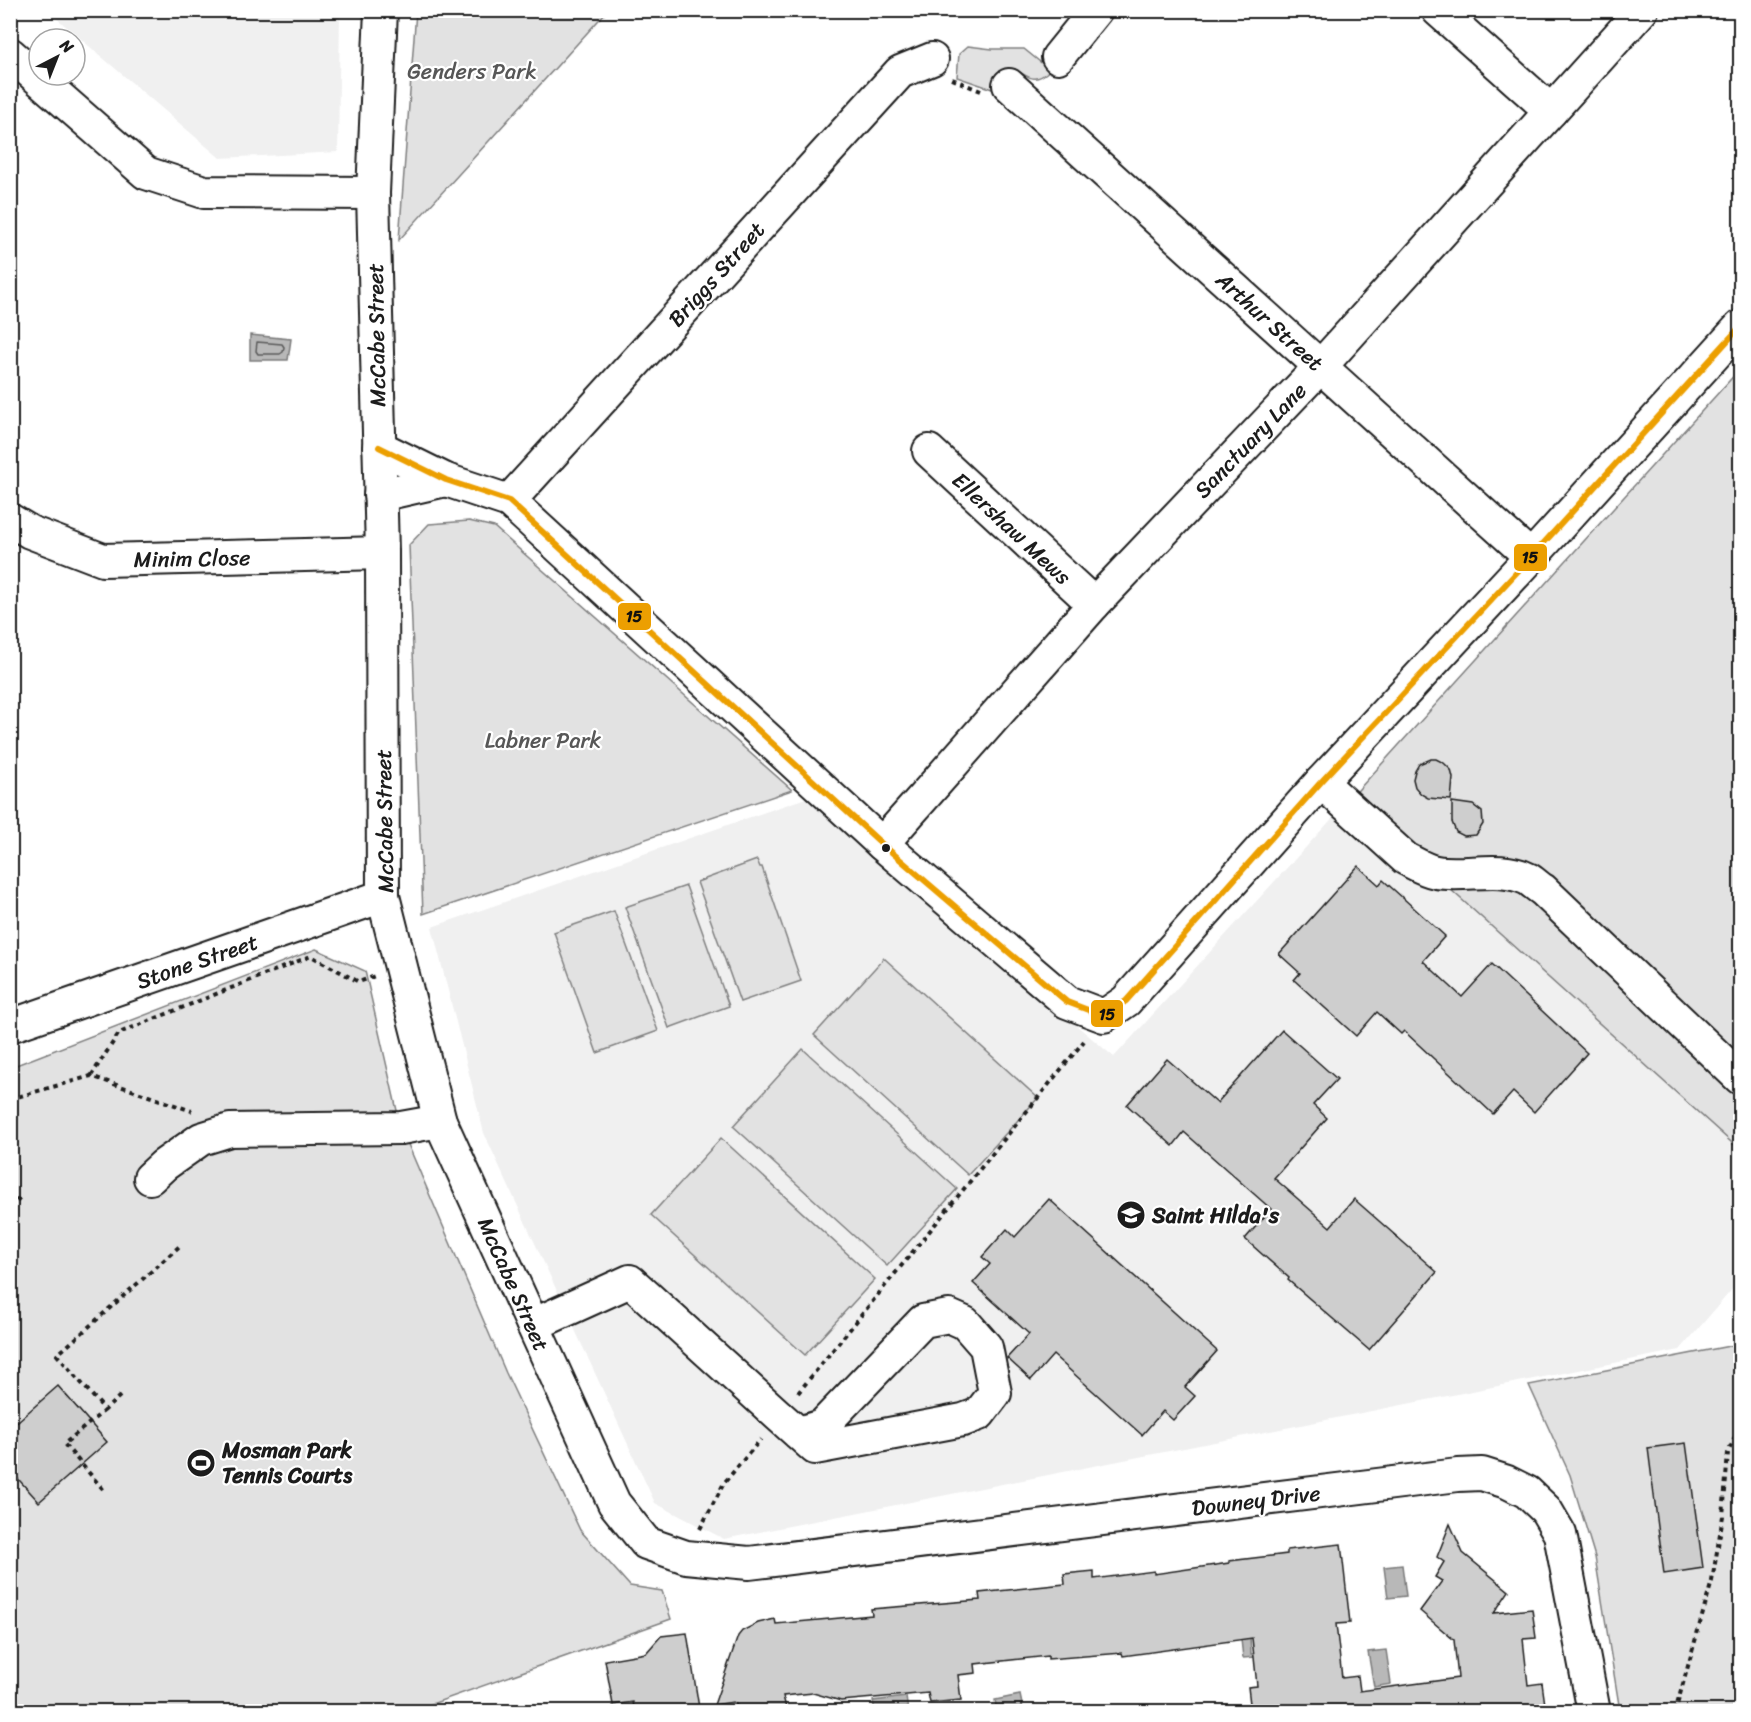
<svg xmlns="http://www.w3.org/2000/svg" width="1751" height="1722" viewBox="0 0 1751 1722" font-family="Sriracha,sans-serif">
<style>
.built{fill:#f0f0f0}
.green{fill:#e2e2e2;stroke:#7f7f7f;stroke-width:1.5}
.water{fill:#b8b8b8;stroke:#7a7a7a;stroke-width:1.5}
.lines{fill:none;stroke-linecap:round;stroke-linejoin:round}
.shore{stroke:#5a5a5a;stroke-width:1.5}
.building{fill:#cecece;stroke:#1c1c1c;stroke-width:1.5}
.minor-casing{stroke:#1c1c1c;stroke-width:36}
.path{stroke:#1c1c1c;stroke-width:4;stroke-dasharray:4.5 4.5;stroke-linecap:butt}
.minor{stroke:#fff;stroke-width:32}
.bus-1-casing{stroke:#fff;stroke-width:10}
.bus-1{stroke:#ec9f01;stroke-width:6}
.bus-dot{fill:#1c1c1c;stroke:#fff;stroke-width:2}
.labels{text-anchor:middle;stroke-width:4.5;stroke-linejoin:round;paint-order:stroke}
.park-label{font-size:22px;fill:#575757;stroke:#fff}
.street-label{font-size:22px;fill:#1c1c1c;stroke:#fff}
.poi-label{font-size:22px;font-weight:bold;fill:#1c1c1c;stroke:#fff;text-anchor:start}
.line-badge{stroke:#fff;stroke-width:2}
.pale-badge-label{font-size:16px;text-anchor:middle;font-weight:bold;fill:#111}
</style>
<rect width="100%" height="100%" fill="#fff"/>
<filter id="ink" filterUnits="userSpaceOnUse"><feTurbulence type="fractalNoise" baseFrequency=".0167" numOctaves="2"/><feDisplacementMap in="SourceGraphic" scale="12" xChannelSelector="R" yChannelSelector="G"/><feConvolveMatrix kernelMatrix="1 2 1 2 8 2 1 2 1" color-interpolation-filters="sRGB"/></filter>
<g filter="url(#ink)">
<!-- built -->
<g class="built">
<polygon points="48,11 340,11 338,152 220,158"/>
<polygon points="806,798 1114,1057 1350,799 1740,1151 1740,1280 1680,1350 724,1539 655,1503 484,1133 432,927"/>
</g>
<!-- green -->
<g class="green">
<polygon points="416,11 607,11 399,240"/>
<path d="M968 46 992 49H1024L1050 70C1036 83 1030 79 1015 69L998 91 957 77 959 54Z"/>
<polygon points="1740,369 1740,1150 1350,799"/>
<polygon points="469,521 494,527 792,790 423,914 409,545 429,524"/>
<polygon points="757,860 760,867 762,867 801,981 740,1002 697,882"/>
<polygon points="686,886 729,1006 669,1028 625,907"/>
<polygon points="614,911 658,1031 597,1053 554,932"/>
<polygon points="316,949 365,971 401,1128 506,1373 580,1530 630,1586 662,1591 671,1619 412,1711 11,1712 11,1067"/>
<polygon points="884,958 1038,1098 968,1175 814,1035"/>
<polygon points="803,1049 957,1189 887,1266 733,1126"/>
<polygon points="721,1138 875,1279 805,1355 651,1215"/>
<polygon points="1740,1344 1740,1711 1620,1711 1595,1557 1570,1475 1529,1385"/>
</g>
<!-- water -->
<g class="water">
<polygon points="250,335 291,339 288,360 250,360"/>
<polygon points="1402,1565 1406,1596 1388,1598 1384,1567"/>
<polygon points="1250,1637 1251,1654 1282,1651 1282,1655 1243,1658 1241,1639"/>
<polygon points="1386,1650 1391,1684 1374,1687 1368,1652"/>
<polygon points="1020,1695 1023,1709 1012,1711 997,1711 995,1700"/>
<polygon points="906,1697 908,1711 875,1711 873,1701"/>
</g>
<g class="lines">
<!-- shore -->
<polygon class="shore" points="257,342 282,344 284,347 283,352 280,354 258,354 256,351"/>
</g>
<!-- building -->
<g class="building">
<polygon points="1431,759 1436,759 1444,763 1451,770 1453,778 1451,800 1428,798 1421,794 1415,787 1413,779 1415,771 1419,764"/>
<polygon points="1452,802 1473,805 1482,812 1483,824 1476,835 1464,836 1456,832 1452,822"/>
<polygon points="1358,866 1379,885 1383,880 1445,936 1423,961 1462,997 1492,964 1587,1053 1534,1112 1513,1092 1493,1114 1404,1031 1401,1034 1377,1012 1356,1036 1294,980 1300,973 1279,954"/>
<polygon points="1282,1030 1337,1079 1313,1105 1327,1118 1274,1178 1330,1227 1354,1199 1437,1272 1369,1350 1288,1280 1289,1278 1245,1239 1271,1209 1184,1132 1173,1146 1127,1105 1167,1059 1217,1103"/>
<polygon points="1049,1199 1217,1351 1185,1387 1195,1396 1173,1420 1163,1411 1142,1435 1053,1355 1031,1380 1007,1358 1029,1334 973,1283 990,1264 982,1257 1007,1229 1015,1237"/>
<polygon points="58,1386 107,1442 39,1502 10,1470 10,1428"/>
<polygon points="1686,1443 1703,1568 1664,1574 1648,1448"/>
<polygon points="1450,1524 1463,1553 1509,1591 1494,1613 1532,1609 1536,1638 1523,1639 1528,1685 1542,1683 1546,1712 1251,1712 1248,1687 1257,1686 1252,1638 1123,1656 1122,1653 1048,1659 1048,1656 975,1664 976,1673 958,1675 961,1700 930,1703 928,1693 841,1701 813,1693 783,1696 787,1712 745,1712 733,1702 714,1705 738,1636 742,1631 758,1623 775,1619 776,1624 872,1615 871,1609 980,1600 979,1593 1065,1584 1064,1574 1094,1571 1094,1579 1154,1571 1154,1574 1229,1563 1229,1561 1287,1554 1287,1550 1341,1544 1350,1623 1336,1624 1342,1678 1358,1676 1360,1691 1458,1678 1454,1640 1420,1611 1442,1581 1435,1577 1444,1562 1437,1557"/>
<polygon points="687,1633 699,1708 675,1712 635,1712 633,1702 613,1705 605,1660 646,1653 661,1636"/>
</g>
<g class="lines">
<!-- minor casing -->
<g class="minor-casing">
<g id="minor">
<polyline points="381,10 373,193 382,553 383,896 440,1121 614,1503 646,1543 686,1557 749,1563 1458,1475 1482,1474 1507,1482 1527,1492 1546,1510 1560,1534 1594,1712"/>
<polyline points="1438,10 1551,111"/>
<polyline points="10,54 146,173 204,192 373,193"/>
<polyline points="1058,57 1096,10"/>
<polyline points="1009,85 1531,557"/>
<polyline points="379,447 446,480 509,501 882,844 1067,1002 1104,1016 1126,1001 1321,782 1531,557 1740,327"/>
<polyline points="929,451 1094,604"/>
<polyline points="380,495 446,480"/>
<polyline points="509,501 900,72 932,59"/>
<polyline points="10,520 30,532 103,560 382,553"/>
<path d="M1321 782 1406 859C1416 864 1425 870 1436 872 1466 877 1500 865 1528 879 1533 882 1538 887 1543 890L1740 1078"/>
<polyline points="882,844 1094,604 1320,367 1642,10"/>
<polyline points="10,1026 383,896"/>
<polyline points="150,1178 164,1165 201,1139 230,1130 401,1128 440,1121"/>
<polyline points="533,1325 630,1281 779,1416 815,1448 963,1420 979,1414 995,1393 986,1347 965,1323 949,1316 923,1321 822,1426 798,1433"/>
</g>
</g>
<!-- path -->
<g class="path">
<polyline points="952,79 981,91"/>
<polyline points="91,1076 119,1033 311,956 359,982 375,976"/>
<polyline points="10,1099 91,1076 192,1111"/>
<polyline points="10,1192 22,1204"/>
<polyline points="798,1393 1084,1041"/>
<polyline points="120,1396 105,1410 57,1355 182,1244"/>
<polyline points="103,1489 64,1444 105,1410"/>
<polyline points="700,1529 724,1483 761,1439"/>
<polyline points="1675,1712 1712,1581 1723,1516 1728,1453 1740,1425"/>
</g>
<!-- minor -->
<use href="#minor" class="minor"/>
<!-- bus-1 casing -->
<g class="bus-1-casing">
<polyline id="bus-1" points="379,447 446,480 509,501 882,844 1067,1002 1104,1016 1126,1001 1321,782 1531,557 1740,327"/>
</g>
<!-- bus-1 -->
<use href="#bus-1" class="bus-1"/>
</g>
</g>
<!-- icons -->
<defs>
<g id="school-disc" transform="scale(1.5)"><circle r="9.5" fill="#1c1c1c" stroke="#fff"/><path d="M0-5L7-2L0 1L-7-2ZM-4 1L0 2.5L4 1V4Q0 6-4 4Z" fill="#fff"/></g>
<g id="stadium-disc" transform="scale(1.5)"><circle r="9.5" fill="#1c1c1c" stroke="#fff"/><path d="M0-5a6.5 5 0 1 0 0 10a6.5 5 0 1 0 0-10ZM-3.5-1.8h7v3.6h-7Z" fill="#fff"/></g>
</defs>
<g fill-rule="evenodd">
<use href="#school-disc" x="1131" y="1215"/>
<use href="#stadium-disc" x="201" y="1463"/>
</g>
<!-- markers -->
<circle class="bus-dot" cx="886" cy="848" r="5"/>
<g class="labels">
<!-- park labels -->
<g class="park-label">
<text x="472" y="79">Genders Park</text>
<text x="543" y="748">Labner Park</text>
</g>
<!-- street labels -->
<g class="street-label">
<text transform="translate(716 274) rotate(-48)" y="8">Briggs Street</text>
<text transform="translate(1270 321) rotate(42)" y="8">Arthur Street</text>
<text transform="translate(376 335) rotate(-91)" y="8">McCabe Street</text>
<text transform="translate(1250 440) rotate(-46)" y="8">Sanctuary Lane</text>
<text transform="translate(1012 528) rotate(43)" y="8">Ellershaw Mews</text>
<text transform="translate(192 558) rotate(-1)" y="8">Minim Close</text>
<text transform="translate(384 821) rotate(-91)" y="8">McCabe Street</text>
<text transform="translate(197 961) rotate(-19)" y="8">Stone Street</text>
<text transform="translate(514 1284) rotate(66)" y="8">McCabe Street</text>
<text transform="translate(1256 1500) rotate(-7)" y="8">Downey Drive</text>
</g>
<!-- poi labels -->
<g class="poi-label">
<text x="1152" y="1223">Saint Hilda's</text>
<text x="222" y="1458">Mosman Park<tspan x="222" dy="25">Tennis Courts</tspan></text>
</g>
</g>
<g class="line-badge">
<rect x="1513" y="543" width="35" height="29" rx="6" fill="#ec9f01"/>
<rect x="617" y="602" width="35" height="29" rx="6" fill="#ec9f01"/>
<rect x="1090" y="999" width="34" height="29" rx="6" fill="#ec9f01"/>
</g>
<g class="pale-badge-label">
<text x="1530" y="563">15</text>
<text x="634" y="622">15</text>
<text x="1107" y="1020">15</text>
</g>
<!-- margin -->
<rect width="1751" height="1722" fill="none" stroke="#fff" stroke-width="36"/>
<rect x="18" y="18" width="1715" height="1686" fill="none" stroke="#1c1c1c" stroke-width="2" filter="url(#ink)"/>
<!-- north arrow -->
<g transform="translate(57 57) rotate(42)"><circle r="28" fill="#ffffff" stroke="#a4a4a4" stroke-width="1.5"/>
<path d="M0-4.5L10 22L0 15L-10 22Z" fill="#1c1c1c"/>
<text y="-9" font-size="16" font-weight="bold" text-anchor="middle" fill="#1c1c1c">N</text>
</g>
</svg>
